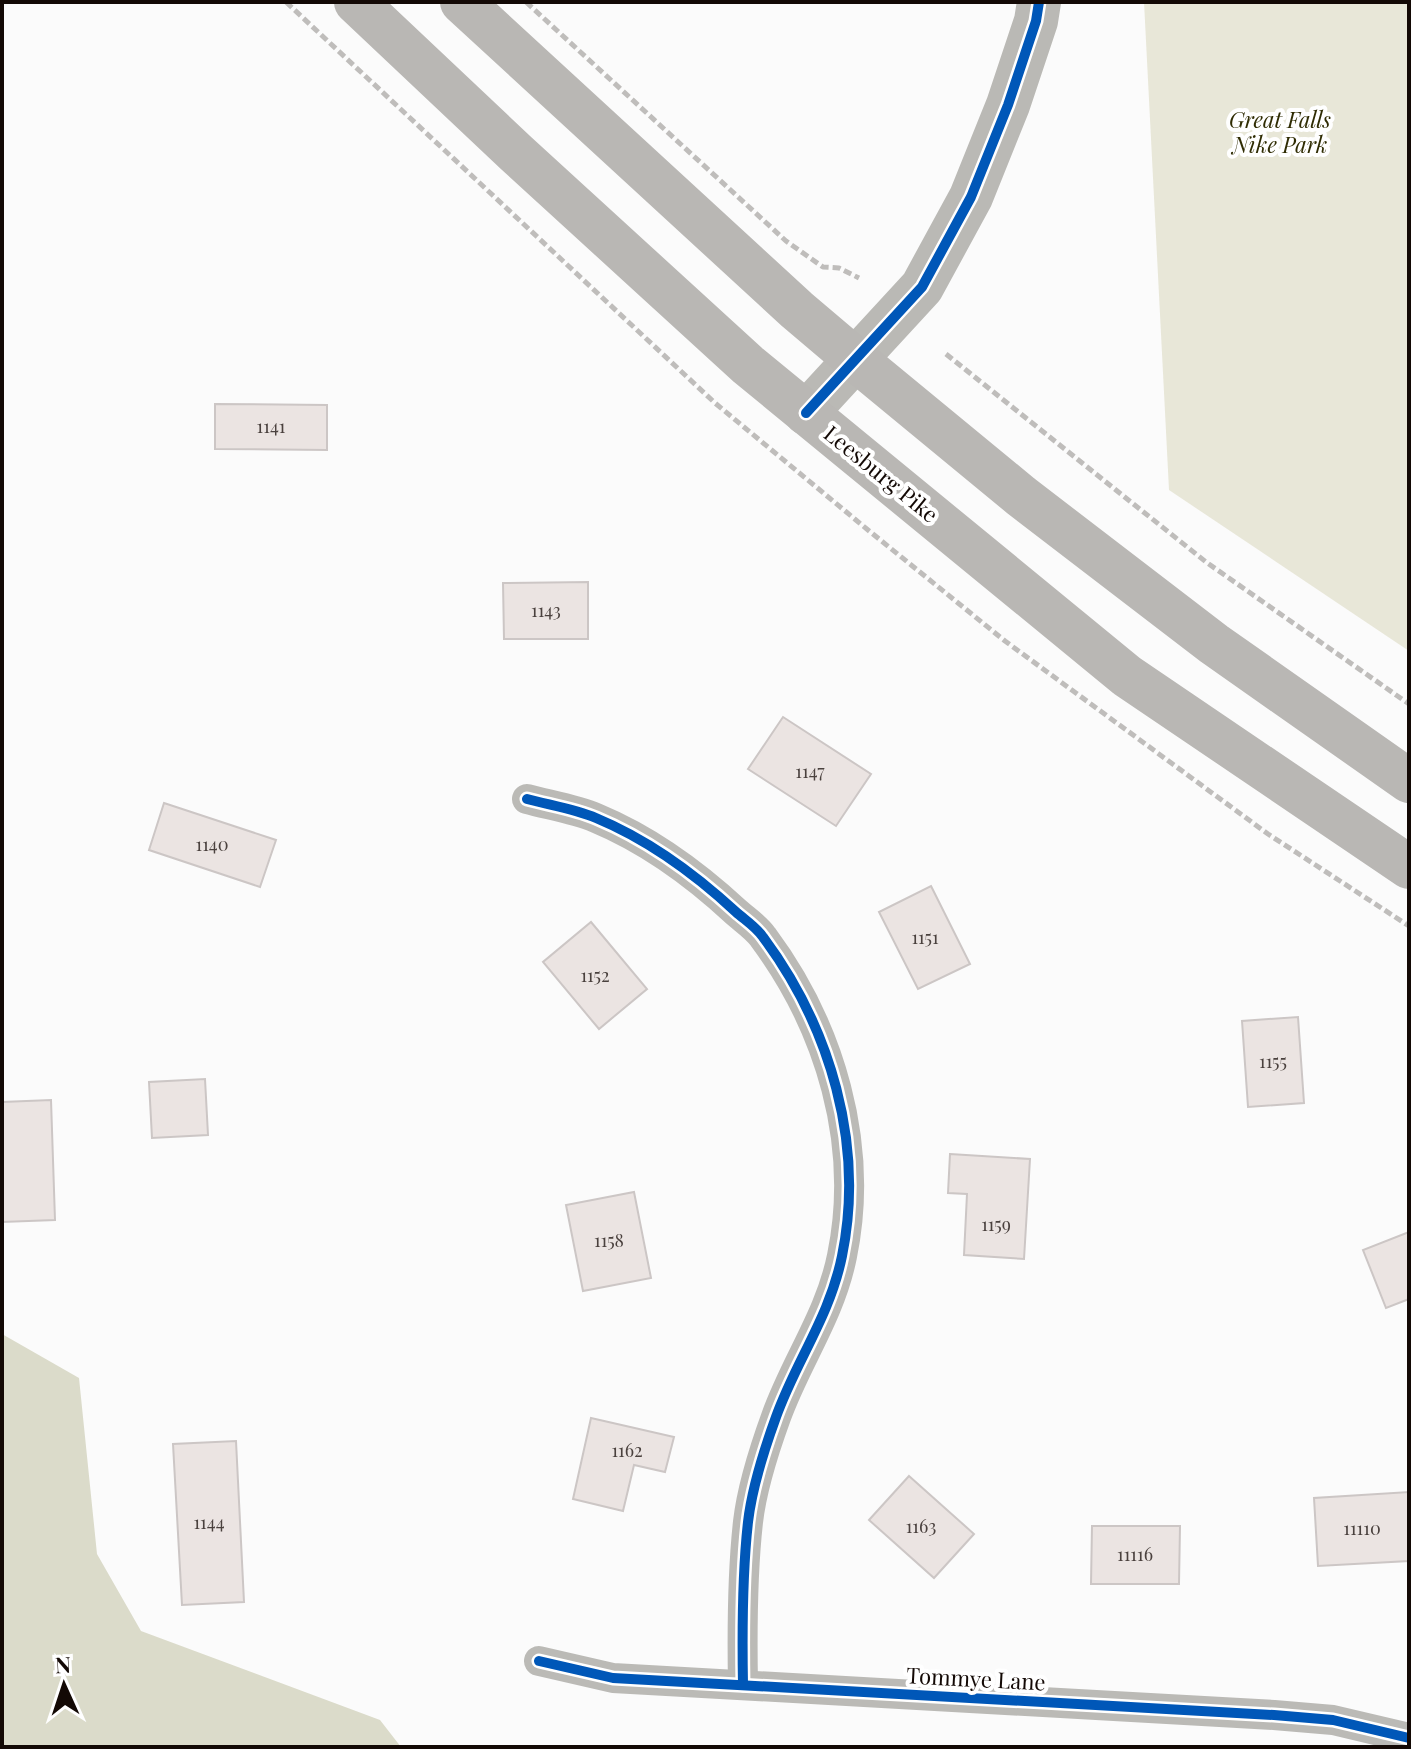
<svg xmlns="http://www.w3.org/2000/svg" width="1411" height="1749" viewBox="0 0 1411 1749" font-family="'Playfair Display',serif">
<style>
.green{fill:#e8e7d8}
.forest{fill:#dbdbca}
.building{fill:#ebe4e2;stroke:#ccc6c5;stroke-width:2}
.lines{fill:none;stroke-linecap:round;stroke-linejoin:round}
.path{stroke:#bfbdbb;stroke-width:5;stroke-dasharray:8 4;stroke-linecap:butt}
.street{stroke:#bbbab6;stroke-width:30}
.secondary{stroke:#bab9b5;stroke-width:44}
.highway{stroke:#b9b7b4;stroke-width:44}
.cycleway-casing{stroke:#fff;stroke-width:15}
.cycleway{stroke:#0057b8;stroke-width:10}
.labels{text-anchor:middle;stroke-width:8;stroke-linejoin:round;paint-order:stroke}
.number-label{font-size:18px;fill:#4a413e}
.park-label{font-size:22px;font-style:italic;fill:#2f2c03;stroke:#fff}
.street-label{font-size:22px;fill:#130905;stroke:#fff}
</style>
<rect width="100%" height="100%" fill="#fbfbfb"/>
<!-- green -->
<polygon class="green" points="1144,2 1409,2 1409,651 1169,490"/>
<!-- forest -->
<polygon class="forest" points="2,1334 79,1378 97,1554 141,1631 380,1720 401,1747 2,1747"/>
<!-- building -->
<g class="building">
<polygon points="215,404 327,405 327,450 215,449"/>
<polygon points="588,582 588,639 504,639 503,583"/>
<polygon points="783,717 871,774 836,826 748,769"/>
<polygon points="164,803 276,840 260,887 149,850"/>
<polygon points="931,886 970,964 918,989 879,912"/>
<polygon points="591,922 647,989 599,1029 543,962"/>
<polygon points="1298,1017 1304,1103 1248,1107 1242,1021"/>
<polygon points="205,1079 208,1135 152,1138 149,1082"/>
<polygon points="51,1100 55,1220 2,1222 2,1102"/>
<polygon points="950,1154 1030,1159 1024,1259 964,1255 967,1194 948,1193"/>
<polygon points="634,1192 651,1278 583,1291 566,1205"/>
<polygon points="1409,1232 1409,1299 1386,1308 1363,1250"/>
<polygon points="591,1418 674,1437 665,1472 634,1465 623,1511 573,1499"/>
<polygon points="236,1441 244,1602 182,1605 173,1444"/>
<polygon points="909,1476 974,1534 934,1578 869,1520"/>
<polygon points="1409,1492 1409,1561 1318,1566 1314,1498"/>
<polygon points="1092,1526 1180,1526 1179,1584 1091,1584"/>
</g>
<g class="lines">
<!-- path -->
<g class="path">
<polyline points="286,2 715,403 868,530 1005,641 1268,834 1409,926"/>
<polyline points="526,2 786,241 823,267 839,268 859,278"/>
<polyline points="946,354 1206,562 1409,704"/>
</g>
<!-- street -->
<g class="street">
<path d="M527 799C549 805 575 809 596 818 649 840 695 874 736 912 745 920 756 927 763 937 830 1027 865 1144 842 1256 830 1316 796 1361 776 1417 764 1450 752 1487 748 1522 742 1576 742 1631 743 1685"/>
<polyline points="539,1661 613,1678 1274,1715 1333,1720 1409,1738"/>
</g>
<!-- secondary -->
<polyline class="secondary" points="806,413 922,287 971,197 1008,105 1036,21 1039,2"/>
<!-- highway -->
<g class="highway">
<polyline points="356,2 516,153 748,365 1127,676 1409,867"/>
<polyline points="462,2 797,310 856,360 1021,496 1214,644 1409,781"/>
</g>
<!-- cycleway casing -->
<g class="cycleway-casing">
<g id="cycleway">
<polyline points="806,413 922,287 971,197 1008,105 1036,21 1039,2"/>
<path d="M527 799C549 805 575 809 596 818 649 840 695 874 736 912 745 920 756 927 763 937 830 1027 865 1144 842 1256 830 1316 796 1361 776 1417 764 1450 752 1487 748 1522 742 1576 742 1631 743 1685"/>
<polyline points="539,1661 613,1678 1274,1715 1333,1720 1409,1738"/>
</g>
</g>
<!-- cycleway -->
<use href="#cycleway" class="cycleway"/>
</g>
<g class="labels">
<!-- number labels -->
<g class="number-label">
<text x="271" y="433">1141</text>
<text x="546" y="617">1143</text>
<text x="810" y="778">1147</text>
<text x="212" y="851">1140</text>
<text x="925" y="944">1151</text>
<text x="595" y="982">1152</text>
<text x="1273" y="1068">1155</text>
<text x="996" y="1231">1159</text>
<text x="609" y="1247">1158</text>
<text x="627" y="1457">1162</text>
<text x="209" y="1529">1144</text>
<text x="921" y="1533">1163</text>
<text x="1362" y="1535">11110</text>
<text x="1135" y="1561">11116</text>
</g>
<!-- park labels -->
<g class="park-label">
<text x="1280" y="128">Great Falls<tspan x="1280" dy="25">Nike Park</tspan></text>
</g>
<!-- street labels -->
<g class="street-label">
<text transform="translate(881 474) rotate(39)" y="8">Leesburg Pike</text>
<text transform="translate(976 1679) rotate(3)" y="8">Tommye Lane</text>
</g>
</g>
<!-- border -->
<rect width="1411" height="1749" fill="none" stroke="#130905" stroke-width="8"/>
<!-- north arrow -->
<g transform="translate(64 1685) rotate(357)" stroke="#ffffff" stroke-width="6" paint-order="stroke">
<path d="M0-6L14 30L0 20L-14 30Z" fill="#130905"/>
<text y="-12" font-size="22" font-weight="bold" text-anchor="middle" fill="#130905">N</text>
</g>
</svg>
